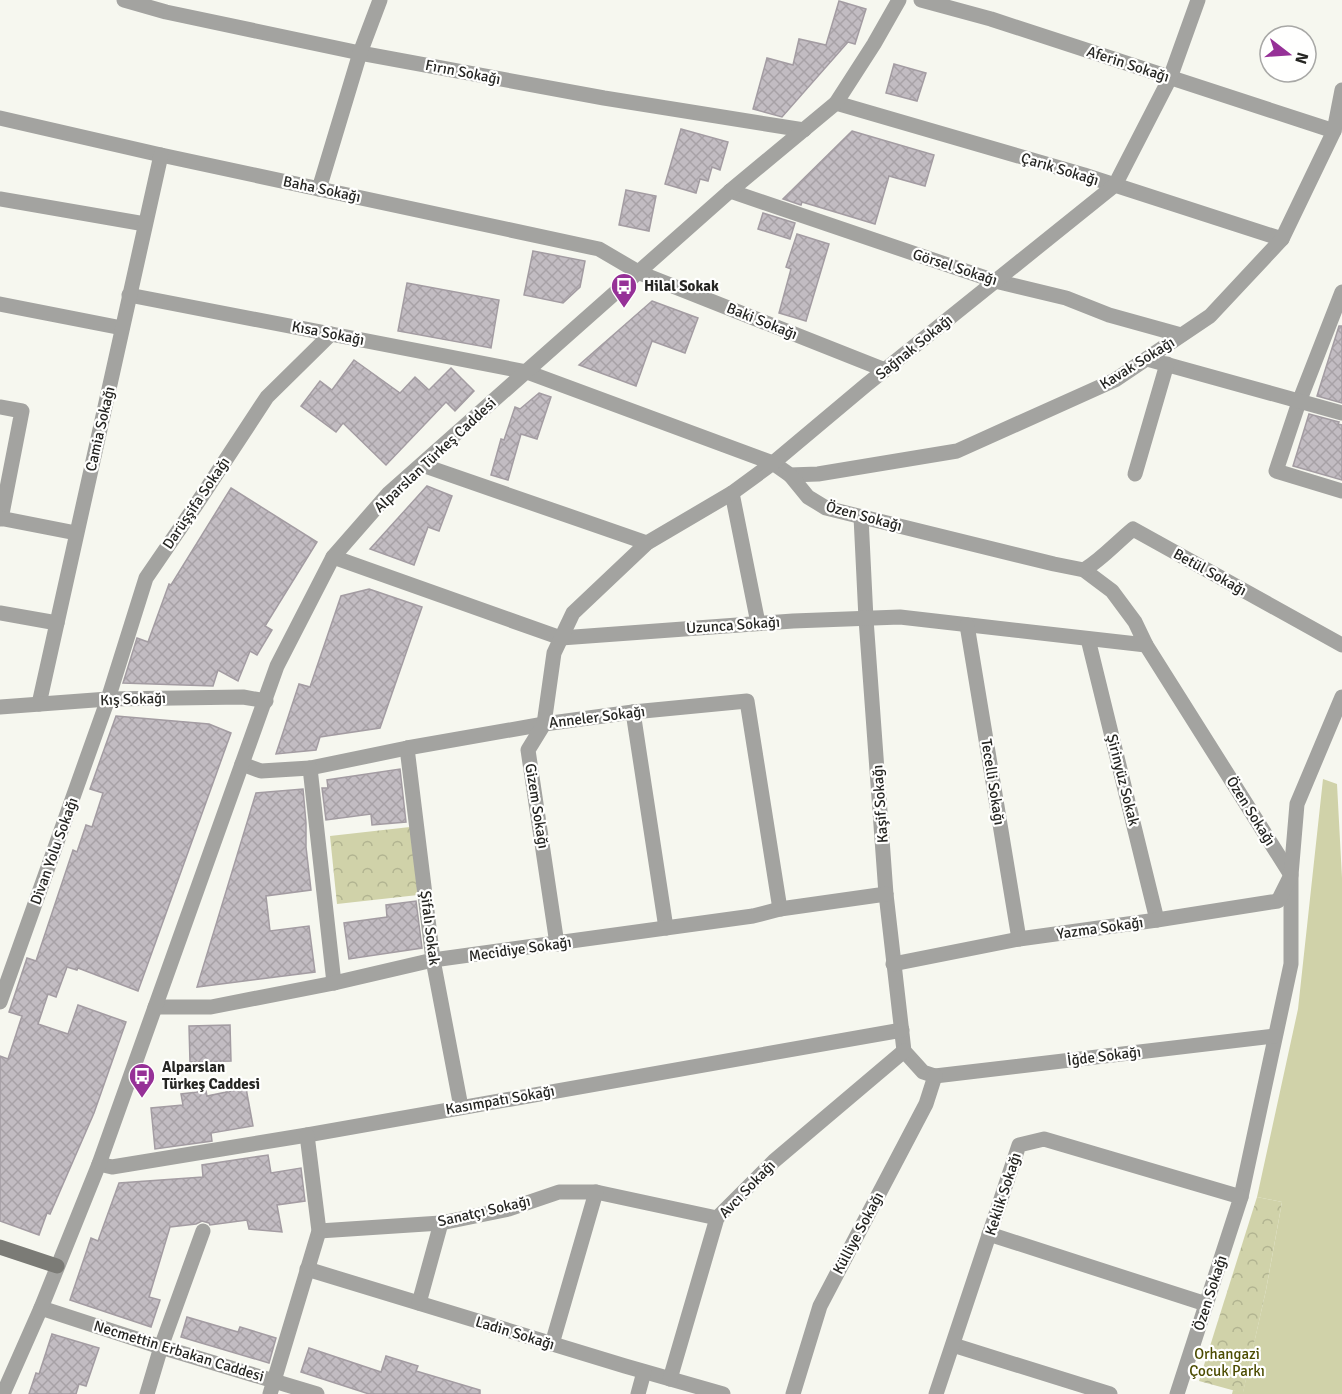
<svg xmlns="http://www.w3.org/2000/svg" width="1342" height="1394" viewBox="0 0 1342 1394" font-family="Signika,sans-serif">
<style>
.grass{fill:#d0d2a9}
.park{fill:url(#park-crowns)}
.building{fill:url(#building-cross-hatch);stroke:#a39ca2;stroke-width:1.5}
.lines{fill:none;stroke-linecap:round;stroke-linejoin:round}
.minor{stroke:#a3a3a0;stroke-width:15}
.tertiary{stroke:#a3a3a0;stroke-width:15}
.secondary{stroke:#7b7b76;stroke-width:15}
.labels{text-anchor:middle;stroke-width:4.5;stroke-linejoin:round;paint-order:stroke}
.street-label{font-size:15px;fill:#262623;stroke:#fffffe}
.poi-label{font-size:15px;font-weight:bold;fill:#262623;stroke:#fffffe;text-anchor:start}
.park-label{font-size:15px;fill:#4c4c01;stroke:#fffffe}
</style>
<defs>
<pattern id="park-crowns" width="20" height="18" patternUnits="userSpaceOnUse" patternTransform="scale(1.5)"><rect width="20" height="18" fill="#d0d2a9"/><path d="M2 6a3 3 0 1 1 6 0M12 15a3 3 0 1 1 6 0" fill="none" stroke="#b2b491"/></pattern>
<pattern id="building-cross-hatch" width="8" height="8" patternUnits="userSpaceOnUse" patternTransform="scale(1.5)"><rect width="8" height="8" fill="#c2bcc2"/><path d="M0 0l8 8M0 8l8-8" fill="none" stroke="#a7a1a6"/></pattern>
</defs>
<rect width="100%" height="100%" fill="#f6f7ef"/>
<!-- grass -->
<polygon class="grass" points="1323,779 1337,784 1342,878 1342,1394 1232,1394 1233,1390 1243,1392 1266,1290 1282,1202 1257,1197 1298,1009"/>
<!-- park -->
<g class="park">
<polygon points="410,827 418,895 337,904 330,836"/>
<polygon points="1257,1197 1282,1202 1266,1290 1243,1393 1199,1381"/>
</g>
<!-- building -->
<g class="building">
<polygon points="839,1 866,9 855,44 848,42 782,117 753,109 767,58 793,65 799,39 826,45"/>
<polygon points="894,64 926,73 917,101 886,93"/>
<polygon points="681,129 728,142 720,170 712,167 708,181 700,179 696,193 665,184"/>
<polygon points="852,131 934,155 925,186 889,176 875,224 802,202 801,205 783,199"/>
<polygon points="626,190 656,196 649,231 619,225"/>
<polygon points="763,213 795,223 790,239 758,229"/>
<polygon points="797,234 829,244 806,321 779,313 791,269 786,267"/>
<polygon points="533,251 585,261 580,287 563,303 524,295"/>
<polygon points="407,283 499,300 491,348 398,331"/>
<polygon points="652,301 698,318 685,353 652,341 636,386 579,365"/>
<polygon points="1339,326 1342,326 1342,403 1317,396"/>
<polygon points="354,360 400,393 415,377 429,390 451,368 474,391 455,411 446,402 386,465 343,423 336,432 301,406 320,381 332,390"/>
<polygon points="539,393 551,397 537,439 521,434 508,480 491,475 501,439 504,440 515,407 520,409"/>
<polygon points="1309,414 1339,422 1338,424 1342,425 1342,480 1293,466"/>
<polygon points="427,486 452,496 439,531 428,527 414,565 370,549"/>
<polygon points="231,488 317,542 265,626 272,630 257,655 250,651 238,681 218,670 213,686 123,683 137,638 148,642 169,584 171,585"/>
<polygon points="369,589 422,607 380,728 320,737 316,750 276,754 299,684 310,687 341,596"/>
<polygon points="116,716 209,724 231,733 138,991 78,968 77,970 67,967 56,997 48,994 38,1024 68,1034 78,1005 126,1022 94,1113 50,1214 47,1213 39,1235 0,1221 0,1056 8,1059 22,1016 9,1012 27,958 36,961 73,850 77,852 86,825 92,827 103,793 90,789"/>
<polygon points="400,769 406,822 372,825 371,814 326,820 322,788 328,788 327,780"/>
<polygon points="303,789 306,823 306,847 311,890 266,896 270,931 309,926 315,972 197,987 256,793"/>
<polygon points="416,901 422,948 349,959 344,923 387,917 386,905"/>
<polygon points="230,1025 231,1061 190,1062 189,1026"/>
<polygon points="246,1088 253,1126 211,1133 212,1141 155,1149 151,1108 183,1105 181,1094 206,1091 207,1096"/>
<polygon points="268,1155 271,1173 301,1168 305,1201 277,1205 282,1232 249,1229 247,1220 210,1225 209,1223 202,1221 196,1224 170,1227 149,1297 160,1300 151,1327 70,1300 91,1238 98,1241 119,1183 203,1177 202,1165"/>
<polygon points="187,1317 238,1332 240,1327 276,1338 269,1363 181,1337"/>
<polygon points="52,1334 99,1348 86,1386 79,1384 76,1394 29,1394 36,1373 39,1374"/>
<polygon points="309,1348 381,1372 386,1356 418,1366 416,1371 480,1390 480,1394 369,1394 301,1372"/>
</g>
<g class="lines">
<!-- minor -->
<g class="minor">
<polyline points="124,0 166,12 360,53 604,98 804,130"/>
<polyline points="921,0 991,19 1334,131"/>
<polyline points="836,103 1084,175 1282,239"/>
<polyline points="0,118 161,155 599,249 640,273 885,370"/>
<polyline points="319,189 360,53 380,0"/>
<polyline points="730,191 995,281 1066,298 1109,315 1181,335"/>
<polyline points="0,199 145,224"/>
<polyline points="1342,292 1299,402 1276,471 1342,491"/>
<polyline points="129,295 527,372 773,463 790,475 818,474 957,451 1115,380 1210,316 1282,239 1334,131 1342,90"/>
<polyline points="0,304 122,328"/>
<polyline points="1147,359 1342,413"/>
<polyline points="0,407 22,411 1,519"/>
<polyline points="422,465 647,543"/>
<polyline points="1135,474 1167,364"/>
<polyline points="790,475 808,497 826,508 1054,564 1084,570 1112,591 1135,622 1146,645 1291,875 1291,964 1241,1197 1177,1394"/>
<polyline points="732,493 758,623"/>
<polyline points="861,517 866,619 886,894 904,1051 923,1072 935,1076 1274,1036"/>
<polyline points="0,518 76,533"/>
<polyline points="333,557 561,638 793,621 900,617 1146,645"/>
<path d="M1084 570C1102 559 1116 543 1133 529L1342 645"/>
<polyline points="0,613 57,623"/>
<polyline points="967,625 1019,939"/>
<polyline points="1088,639 1157,920"/>
<polyline points="39,704 161,155"/>
<polyline points="0,707 108,699 243,697 266,701"/>
<polyline points="633,712 666,928"/>
<polyline points="407,748 433,960 461,1107"/>
<polyline points="242,764 261,771 310,768 407,748 544,724 633,712 747,701 780,909"/>
<polyline points="310,768 334,983"/>
<polyline points="557,944 528,750 544,724 554,653 573,613 647,543 732,493 773,463 866,385 1115,185 1170,78 1198,0"/>
<polyline points="893,964 1019,939 1157,920 1278,901 1291,875 1297,804 1342,697"/>
<polyline points="0,1002 108,699 146,578 196,505 267,397 331,334"/>
<polyline points="155,1007 211,1007 334,983 433,960 753,916 780,909 886,894"/>
<polyline points="99,1164 112,1167 307,1135 902,1030"/>
<polyline points="319,1231 441,1223 509,1209 559,1192 596,1192 717,1218"/>
<polyline points="989,1234 1206,1304"/>
<polyline points="307,1269 625,1366 723,1394"/>
<polyline points="419,1303 441,1223"/>
<polyline points="41,1308 161,1347 317,1394"/>
<polyline points="552,1344 596,1192"/>
<polyline points="953,1345 1110,1394"/>
<polyline points="670,1379 717,1218 774,1161 904,1051"/>
<polyline points="147,1394 161,1347 203,1231"/>
<polyline points="270,1394 319,1231 307,1135"/>
<polyline points="638,1394 644,1372"/>
<polyline points="793,1394 820,1306 926,1104 935,1076"/>
<polyline points="936,1394 1019,1145 1044,1139 1241,1197"/>
</g>
<!-- tertiary -->
<polyline class="tertiary" points="3,1394 41,1308 99,1164 277,666 333,557 389,493 730,191 836,103 874,44 899,0"/>
<!-- secondary -->
<polyline class="secondary" points="0,1247 57,1266"/>
</g>
<!-- icons -->
<defs>
<g id="bus-pin" transform="scale(1.35)"><path d="M0 17L-7.5 6A9.5 9.5 0 1 1 7.5 6Z" fill="#963197" stroke="#fffffe"/><path d="M-5-6H5V4H4V6H2V4H-2V6H-4V4H-5ZM-3.5-4V0h7V-4ZM-3.5 1.2v1.5H-2V1.2ZM2 1.2v1.5H3.5V1.2Z" fill="#fff"/></g>
</defs>
<g fill-rule="evenodd">
<use href="#bus-pin" x="624" y="286"/>
<use href="#bus-pin" x="142" y="1076"/>
</g>
<g class="labels">
<!-- street labels -->
<g class="street-label">
<text transform="translate(1128 64) rotate(18)" y="5">Aferin Sokağı</text>
<text transform="translate(463 72) rotate(11)" y="5">Fırın Sokağı</text>
<text transform="translate(1060 169) rotate(17)" y="5">Çarık Sokağı</text>
<text transform="translate(322 189) rotate(12)" y="5">Baha Sokağı</text>
<text transform="translate(955 267) rotate(18)" y="5">Görsel Sokağı</text>
<text transform="translate(762 321) rotate(22)" y="5">Baki Sokağı</text>
<text transform="translate(328 333) rotate(11)" y="5">Kısa Sokağı</text>
<text transform="translate(914 347) rotate(-39)" y="5">Sağnak Sokağı</text>
<text transform="translate(1137 363) rotate(-32)" y="5">Kavak Sokağı</text>
<text transform="translate(100 429) rotate(-77)" y="5">Camia Sokağı</text>
<text transform="translate(435 455) rotate(-43)" y="5">Alparslan Türkeş Caddesi</text>
<text transform="translate(196 503) rotate(-56)" y="5">Darüşşifa Sokağı</text>
<text transform="translate(864 516) rotate(15)" y="5">Özen Sokağı</text>
<text transform="translate(1210 572) rotate(29)" y="5">Betül Sokağı</text>
<text transform="translate(733 625) rotate(-4)" y="5">Uzunca Sokağı</text>
<text transform="translate(133 699) rotate(-2)" y="5">Kış Sokağı</text>
<text transform="translate(597 717) rotate(-7)" y="5">Anneler Sokağı</text>
<text transform="translate(1123 780) rotate(76)" y="5">Şirinyüz Sokak</text>
<text transform="translate(993 782) rotate(81)" y="5">Tecelli Sokağı</text>
<text transform="translate(880 804) rotate(-94)" y="5">Kaşif Sokağı</text>
<text transform="translate(537 806) rotate(81)" y="5">Gizem Sokağı</text>
<text transform="translate(1251 811) rotate(58)" y="5">Özen Sokağı</text>
<text transform="translate(54 851) rotate(-70)" y="5">Divan Yolu Sokağı</text>
<text transform="translate(430 928) rotate(83)" y="5">Şifalı Sokak</text>
<text transform="translate(1100 928) rotate(-8)" y="5">Yazma Sokağı</text>
<text transform="translate(520 949) rotate(-8)" y="5">Mecidiye Sokağı</text>
<text transform="translate(1104 1056) rotate(-7)" y="5">İğde Sokağı</text>
<text transform="translate(500 1100) rotate(-10)" y="5">Kasımpatı Sokağı</text>
<text transform="translate(747 1189) rotate(-46)" y="5">Avcı Sokağı</text>
<text transform="translate(1003 1194) rotate(-72)" y="5">Keklik Sokağı</text>
<text transform="translate(484 1211) rotate(-13)" y="5">Sanatçı Sokağı</text>
<text transform="translate(858 1233) rotate(-62)" y="5">Külliye Sokağı</text>
<text transform="translate(1210 1293) rotate(-72)" y="5">Özen Sokağı</text>
<text transform="translate(515 1333) rotate(17)" y="5">Ladin Sokağı</text>
<text transform="translate(179 1351) rotate(17)" y="5">Necmettin Erbakan Caddesi</text>
</g>
<!-- poi labels -->
<g class="poi-label">
<text x="644" y="291">Hilal Sokak</text>
<text x="162" y="1072">Alparslan<tspan x="162" dy="17">Türkeş Caddesi</tspan></text>
</g>
<!-- park labels -->
<g class="park-label">
<text x="1227" y="1359">Orhangazi<tspan x="1227" dy="17">Çocuk Parkı</tspan></text>
</g>
</g>
<!-- north arrow -->
<g transform="translate(1288 54) rotate(107)"><circle r="28" fill="#fffffe" stroke="#a8a8a6" stroke-width="1.5"/>
<path d="M0-4.5L10 22L0 15L-10 22Z" fill="#963197"/>
<text y="-9" font-size="16" font-weight="bold" text-anchor="middle" fill="#262623">N</text>
</g>
</svg>
